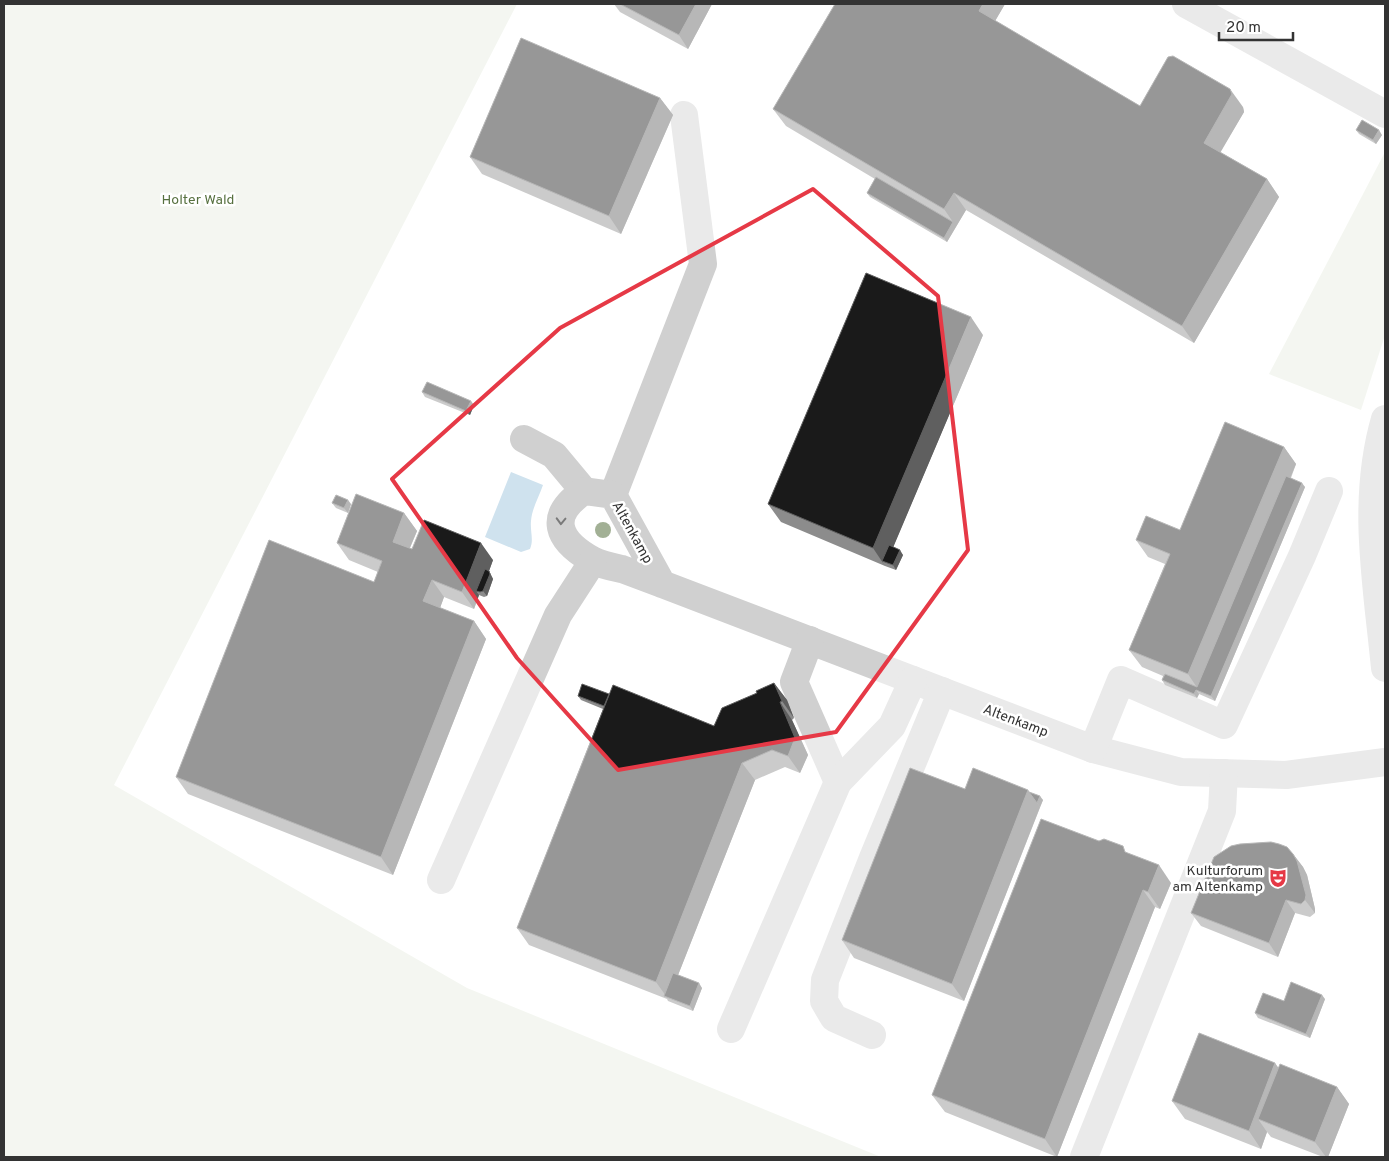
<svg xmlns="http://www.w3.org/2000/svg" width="1389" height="1161" viewBox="0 0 1389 1161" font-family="Overpass,sans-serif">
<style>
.green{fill:#e6ecdf}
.water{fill:#cfe2ee}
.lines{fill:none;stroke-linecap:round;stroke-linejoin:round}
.minor{stroke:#d0d0d0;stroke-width:28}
.tree{fill:#a2b095}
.wall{fill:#8c8c8c}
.shaded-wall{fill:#5f5f5f}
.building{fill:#1a1a1a;stroke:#5f5f5f}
.oneway{stroke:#7a7a7a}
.marked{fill:none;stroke:#e63946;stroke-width:4;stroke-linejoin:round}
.labels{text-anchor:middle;stroke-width:5;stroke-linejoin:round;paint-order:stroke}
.park-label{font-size:14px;fill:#56703f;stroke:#fff}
.street-label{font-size:14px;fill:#333;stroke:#fff}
.poi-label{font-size:14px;fill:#333;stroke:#fff;text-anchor:end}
</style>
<rect width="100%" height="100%" fill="#fff"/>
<!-- green -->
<g class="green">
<polygon points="4,4 517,4 114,785 467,988 881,1157 4,1157"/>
<polygon points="1385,152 1385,335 1361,410 1269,374"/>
</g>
<!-- water -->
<path class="water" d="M511 472 543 485C539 497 532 508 531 521 530 531 534 540 530 549L521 552 485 537Z"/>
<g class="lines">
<!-- minor -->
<g class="minor">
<polyline points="1186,4 1385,114"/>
<path d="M1385 419C1361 502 1377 584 1385 668"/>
<polyline points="524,439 554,455 584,491"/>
<polyline points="613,495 703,264 684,115"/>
<path d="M662 584 613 495 584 491C547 516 557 540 592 560 601 565 612 567 622 569 635 574 649 579 662 584L1093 749 1181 772 1286 775 1385 762"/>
<polyline points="810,640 794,682 838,782"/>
<polyline points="1093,749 1121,680 1224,725 1302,556 1329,491"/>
<polyline points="441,880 558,615 593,561"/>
<polyline points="731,1029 838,782 892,726 913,680"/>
<polyline points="872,1035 834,1018 824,1001 825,980 873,858 942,691"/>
<polyline points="1084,1157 1222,811 1224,773"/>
</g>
</g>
<!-- trees -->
<circle class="tree" cx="603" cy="530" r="8"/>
<!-- wall -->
<g class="wall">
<polygon points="614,4 712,4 688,49 620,12"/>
<polygon points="1005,4 995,21 1140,106 1243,107 1244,112 1220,152 1267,179 1279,197 1194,343 966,210 947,242 870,197 867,193 875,179 786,126 773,109"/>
<polygon points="660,98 673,115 621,234 482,174 470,157"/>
<polygon points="1356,130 1382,135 1376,144 1359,134"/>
<polygon points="983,335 893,547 903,555 896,570 885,566 781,522 768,504"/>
<polygon points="422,392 474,405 470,415 425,397"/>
<polygon points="1284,447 1296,464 1291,478 1305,487 1215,701 1199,694 1197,698 1165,685 1162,680 1163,676 1142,667 1129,650 1165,564 1148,557 1136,540 1180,530"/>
<polygon points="332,503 351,504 348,513 336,508"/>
<polygon points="404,513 417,531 410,548 412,549 493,560 489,571 493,579 487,596 484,597 479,595 474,609 444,597 440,608 474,621 486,639 393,875 188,794 176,777 374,582 378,572 349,560 337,543"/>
<polygon points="774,683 787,700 794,718 792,720 808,755 800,773 785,767 755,780 678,975 702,988 693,1011 668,1001 667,999 529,945 517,928 603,709 581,700 578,696 609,694 714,726 757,693"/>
<polygon points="965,789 1028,790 1029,792 1043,800 964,1001 854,958 842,940"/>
<polygon points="1099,841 1126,852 1171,883 1160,909 1155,907 1057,1157 945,1112 932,1095"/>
<polygon points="1293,854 1303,867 1307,875 1315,909 1315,913 1310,917 1295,913 1278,957 1201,926 1191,913"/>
<polygon points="1325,999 1310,1038 1258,1018 1255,1013 1284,1001"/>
<polygon points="1279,1068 1337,1087 1349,1104 1328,1157 1323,1157 1271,1137 1267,1132 1261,1149 1185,1119 1172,1101"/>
</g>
<!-- shaded-wall -->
<g class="shaded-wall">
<polygon points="696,4 712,4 688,49 679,35"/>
<polygon points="983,4 1005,4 991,28 979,11"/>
<polygon points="1230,89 1243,107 1244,112 1216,160 1204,143"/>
<polygon points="660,98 673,115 621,234 609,216"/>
<polygon points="1379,130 1382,135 1376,144 1373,140"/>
<polygon points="1267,179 1279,197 1194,343 1182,326"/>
<polygon points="954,193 966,210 947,242 944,238 953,222 944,209"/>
<polygon points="971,317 983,335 887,562 882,561 885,566 873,548"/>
<polygon points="471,401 474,405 470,415 466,411"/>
<polygon points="1284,447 1296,464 1200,692 1188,674"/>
<polygon points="1302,483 1305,487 1215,701 1211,696"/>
<polygon points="348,500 351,504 348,513 344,508"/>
<polygon points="404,513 417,531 405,559 393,542"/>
<polygon points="481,543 493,560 489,571 493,579 487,596 483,591 476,591 479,595 474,609 462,592"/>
<polygon points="900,550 903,555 896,570 893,565"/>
<polygon points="432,580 444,597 436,619 423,601"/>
<polygon points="474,621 486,639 393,875 381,857"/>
<polygon points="774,683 787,700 794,718 782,701"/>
<polygon points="1196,690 1199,694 1197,698 1194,694"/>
<polygon points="780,702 792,720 808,755 800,773 788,756"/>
<polygon points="742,763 755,780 669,998 666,996 656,982"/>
<polygon points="1028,790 1040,807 964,1001 952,984"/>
<polygon points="1040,796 1043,800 1040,807 1037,803"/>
<polygon points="1293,854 1303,867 1307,875 1315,909 1315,913 1305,900"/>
<polygon points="1159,865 1171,883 1160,909 1148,892"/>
<polygon points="1143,890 1155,907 1057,1157 1045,1139"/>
<polygon points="1286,900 1295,913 1278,957 1269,943"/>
<polygon points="699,983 702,988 693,1011 690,1006"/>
<polygon points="1322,995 1325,999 1310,1038 1306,1034"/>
<polygon points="1275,1063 1288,1081 1258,1119 1267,1132 1261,1149 1249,1131"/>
<polygon points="1337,1087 1349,1104 1328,1157 1326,1157 1315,1142"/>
</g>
<!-- building -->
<g class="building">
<polygon points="620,4 696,4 679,35"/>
<polygon points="835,4 983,4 979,11 1140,106 1168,57 1173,56 1230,89 1232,94 1204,143 1267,179 1182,326 954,193 944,209 773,109"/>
<polygon points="521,38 660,98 609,216 470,157"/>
<polygon points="1362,120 1379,130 1373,140 1356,130"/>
<polygon points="876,177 953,222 944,238 867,193"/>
<polygon points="866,273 971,317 873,548 768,504"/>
<polygon points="427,382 471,401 466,411 422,392"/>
<polygon points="1225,422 1284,447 1188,674 1129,650 1170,554 1136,540 1146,516 1180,530"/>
<polygon points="1286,476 1302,483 1211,696 1196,690 1194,694 1162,680 1165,674 1197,687"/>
<polygon points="356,494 404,513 393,542 412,549 424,520 481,543 462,592 432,580 423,601 474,621 381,857 176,777 269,540 374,582 382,561 337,543"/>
<polygon points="336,495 348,500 344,508 332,503"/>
<polygon points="889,545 900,550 893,565 882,561"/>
<polygon points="485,569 489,571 490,574 483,591 480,592 476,591"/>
<polygon points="774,683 782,701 780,702 795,738 788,756 772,750 742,763 656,982 517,928 613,685 714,726 722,708 757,693 756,691"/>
<polygon points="582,684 609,694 604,706 578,696"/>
<polygon points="910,768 965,789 973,768 1028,790 952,984 842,940"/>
<polygon points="1029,792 1040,796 1037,803"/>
<polygon points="1041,819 1099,841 1104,839 1123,846 1125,852 1159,865 1148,892 1143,890 1045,1139 932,1095"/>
<polygon points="1271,842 1279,844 1287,847 1293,854 1297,861 1306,895 1305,900 1301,904 1286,900 1269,943 1191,913 1214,857 1231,846 1240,844"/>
<polygon points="673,973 699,983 690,1006 664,996"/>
<polygon points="1291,982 1322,995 1306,1034 1255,1013 1263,993 1284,1001"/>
<polygon points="1199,1033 1275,1063 1249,1131 1172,1101"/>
<polygon points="1280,1064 1337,1087 1315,1142 1258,1119"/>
</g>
<!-- one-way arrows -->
<defs><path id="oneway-chevron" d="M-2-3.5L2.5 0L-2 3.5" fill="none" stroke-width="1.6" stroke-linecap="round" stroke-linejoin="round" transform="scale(1.25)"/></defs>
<use class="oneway" href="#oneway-chevron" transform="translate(561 521) rotate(92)"/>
<!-- marked area -->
<path d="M0 0H1389V1161H0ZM813 189 938 296 968 550 836 732 618 770 517 658 392 479 560 328Z" fill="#fff" fill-opacity=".55" fill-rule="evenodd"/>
<path class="marked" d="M813 189 938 296 968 550 836 732 618 770 517 658 392 479 560 328Z"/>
<!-- icons -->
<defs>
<g id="theatre-bare" transform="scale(1.5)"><path d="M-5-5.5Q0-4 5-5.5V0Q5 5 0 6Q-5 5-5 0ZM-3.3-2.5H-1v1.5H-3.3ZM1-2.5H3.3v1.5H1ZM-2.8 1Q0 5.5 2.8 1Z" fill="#e63946" stroke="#fff" stroke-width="2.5" paint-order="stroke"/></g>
</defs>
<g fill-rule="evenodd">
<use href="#theatre-bare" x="1278" y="878"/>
</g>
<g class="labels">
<!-- park labels -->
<g class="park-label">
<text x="198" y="204">Holter Wald</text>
</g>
<!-- street labels -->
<g class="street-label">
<text transform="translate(633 532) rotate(61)" y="5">Altenkamp</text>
<text transform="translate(1016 720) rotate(21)" y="5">Altenkamp</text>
</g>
<!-- poi labels -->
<g class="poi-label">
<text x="1263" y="875">Kulturforum<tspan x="1263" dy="16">am Altenkamp</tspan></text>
</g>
</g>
<!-- border -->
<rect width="1389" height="1161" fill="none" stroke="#333333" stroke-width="10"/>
<!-- scale -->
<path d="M1219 32v8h74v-8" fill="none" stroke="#333333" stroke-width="2.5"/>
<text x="1226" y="32" font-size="15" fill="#333333" stroke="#ffffff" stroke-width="4" paint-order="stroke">20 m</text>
</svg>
